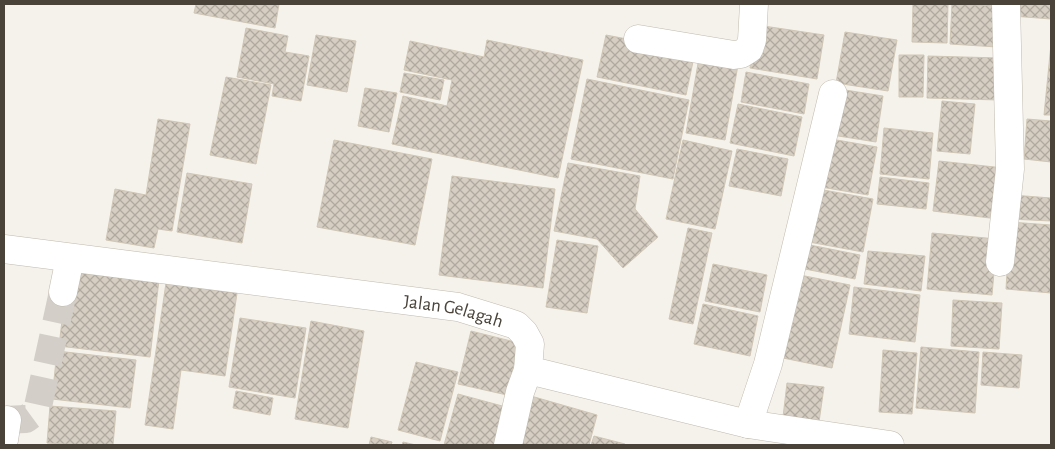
<svg xmlns="http://www.w3.org/2000/svg" width="1055" height="449" viewBox="0 0 1055 449" font-family="'Alegreya Sans',sans-serif">
<style>
.building{fill:url(#building-cross-hatch);stroke:#d0c6b5}
.lines{fill:none;stroke-linecap:round;stroke-linejoin:round}
.minor-tunnel{stroke:#d3cfc8;stroke-width:28;stroke-dasharray:28 14;stroke-linecap:butt}
.minor-casing{stroke:#c0baaf;stroke-width:29}
.minor{stroke:#fff;stroke-width:28}
.labels{text-anchor:middle;stroke-width:4;stroke-linejoin:round;paint-order:stroke}
.street-label{font-size:19px;fill:#49433a;stroke:#fff}
</style>
<defs>
<pattern id="building-cross-hatch" width="8" height="8" patternUnits="userSpaceOnUse" patternTransform="scale(1.25)"><rect width="8" height="8" fill="#d6cec2"/><path d="M0 0l8 8M0 8l8-8" fill="none" stroke="#b0a99f"/></pattern>
</defs>
<rect width="100%" height="100%" fill="#f5f2ec"/>
<!-- building -->
<g class="building">
<polygon points="196,4 279,4 275,28 194,13"/>
<polygon points="913,4 948,4 947,43 912,42"/>
<polygon points="952,4 999,6 997,47 950,44"/>
<polygon points="1013,4 1051,4 1051,19 1012,16"/>
<polygon points="757,25 824,35 817,79 750,68"/>
<polygon points="246,28 288,36 285,52 309,56 301,101 272,96 274,84 237,77"/>
<polygon points="845,32 897,40 888,91 836,83"/>
<polygon points="316,35 356,41 347,92 307,85"/>
<polygon points="606,35 695,52 686,95 597,77"/>
<polygon points="487,40 583,60 558,178 392,144 403,96 447,106 452,80 404,70 410,41 484,57"/>
<polygon points="1051,44 1051,115 1044,115"/>
<polygon points="700,52 739,59 725,140 686,133"/>
<polygon points="899,55 924,55 923,97 899,97"/>
<polygon points="928,56 1000,58 999,100 927,98"/>
<polygon points="746,72 809,84 804,114 741,102"/>
<polygon points="404,73 444,80 440,100 400,92"/>
<polygon points="226,77 271,85 256,164 210,155"/>
<polygon points="587,79 689,100 673,179 571,159"/>
<polygon points="365,88 397,93 389,132 358,126"/>
<polygon points="839,89 883,96 876,142 832,135"/>
<polygon points="942,101 975,104 970,154 937,151"/>
<polygon points="738,104 802,117 794,156 730,143"/>
<polygon points="158,119 190,124 172,231 158,229 154,248 106,240 115,189 146,195"/>
<polygon points="1027,119 1051,121 1051,162 1024,159"/>
<polygon points="884,128 933,133 929,179 880,174"/>
<polygon points="831,139 877,147 868,195 821,187"/>
<polygon points="334,140 432,159 415,245 317,227"/>
<polygon points="683,140 732,151 715,229 666,219"/>
<polygon points="737,149 788,159 781,196 729,186"/>
<polygon points="939,161 1004,168 998,219 933,211"/>
<polygon points="568,163 640,176 635,209 658,237 623,268 597,239 554,231"/>
<polygon points="187,173 252,184 242,243 177,232"/>
<polygon points="452,176 555,189 543,288 439,275"/>
<polygon points="880,177 929,183 926,209 877,204"/>
<polygon points="818,189 873,199 863,252 809,242"/>
<polygon points="1012,195 1051,198 1051,221 1010,219"/>
<polygon points="1010,222 1051,225 1051,293 1006,289"/>
<polygon points="688,228 712,233 693,324 669,319"/>
<polygon points="932,233 997,239 992,295 927,289"/>
<polygon points="557,240 598,246 587,313 546,307"/>
<polygon points="805,244 860,255 855,279 800,268"/>
<polygon points="868,251 925,256 921,291 864,284"/>
<polygon points="713,264 767,275 760,312 705,301"/>
<polygon points="68,270 159,280 150,357 59,346"/>
<polygon points="800,275 850,285 832,368 783,358"/>
<polygon points="166,283 237,293 225,376 181,370 173,429 145,425"/>
<polygon points="854,287 920,295 915,342 849,334"/>
<polygon points="953,300 1002,303 999,349 951,346"/>
<polygon points="703,304 758,316 750,356 694,344"/>
<polygon points="240,318 306,328 295,398 229,387"/>
<polygon points="311,321 364,331 348,428 295,419"/>
<polygon points="471,331 519,343 507,395 458,384"/>
<polygon points="921,347 979,352 975,413 916,408"/>
<polygon points="883,350 917,353 912,414 879,412"/>
<polygon points="57,351 136,360 130,408 52,399"/>
<polygon points="983,352 1022,355 1019,388 981,385"/>
<polygon points="416,362 458,372 440,441 398,430"/>
<polygon points="787,383 824,387 819,422 783,417"/>
<polygon points="236,391 273,398 270,415 233,408"/>
<polygon points="458,394 506,407 495,445 444,445"/>
<polygon points="531,396 597,415 589,445 518,445"/>
<polygon points="50,406 116,411 113,445 80,445 47,443"/>
<polygon points="594,436 625,444 625,445 591,445"/>
<polygon points="371,437 392,442 391,445 369,445"/>
<polygon points="403,442 416,445 402,445"/>
</g>
<g class="lines">
<!-- minor-tunnel -->
<polyline class="minor-tunnel" points="4,420 26,419 37,411 63,292"/>
<!-- minor casing -->
<g class="minor-casing">
<g id="minor">
<polyline points="638,39 734,55 741,54 749,49 752,40 754,4"/>
<path id="s1" d="M4 249 458 307 516 325 524 333 530 344 528 370 748 424 890 445"/>
<polyline points="1000,262 1010,169 1006,4"/>
<polyline points="63,292 70,258"/>
<polyline points="748,424 768,364 833,94"/>
<polyline points="4,440 7,420"/>
<polyline points="508,445 520,392 528,370"/>
</g>
</g>
<!-- minor -->
<use href="#minor" class="minor"/>
</g>
<g class="labels">
<!-- street labels -->
<g class="street-label">
<text dy="7" stroke="none"><textPath href="#s1" startOffset="454">Jalan Gelagah</textPath></text>
</g>
</g>
<!-- border -->
<rect width="1055" height="449" fill="none" stroke="#49433a" stroke-width="10"/>
</svg>
